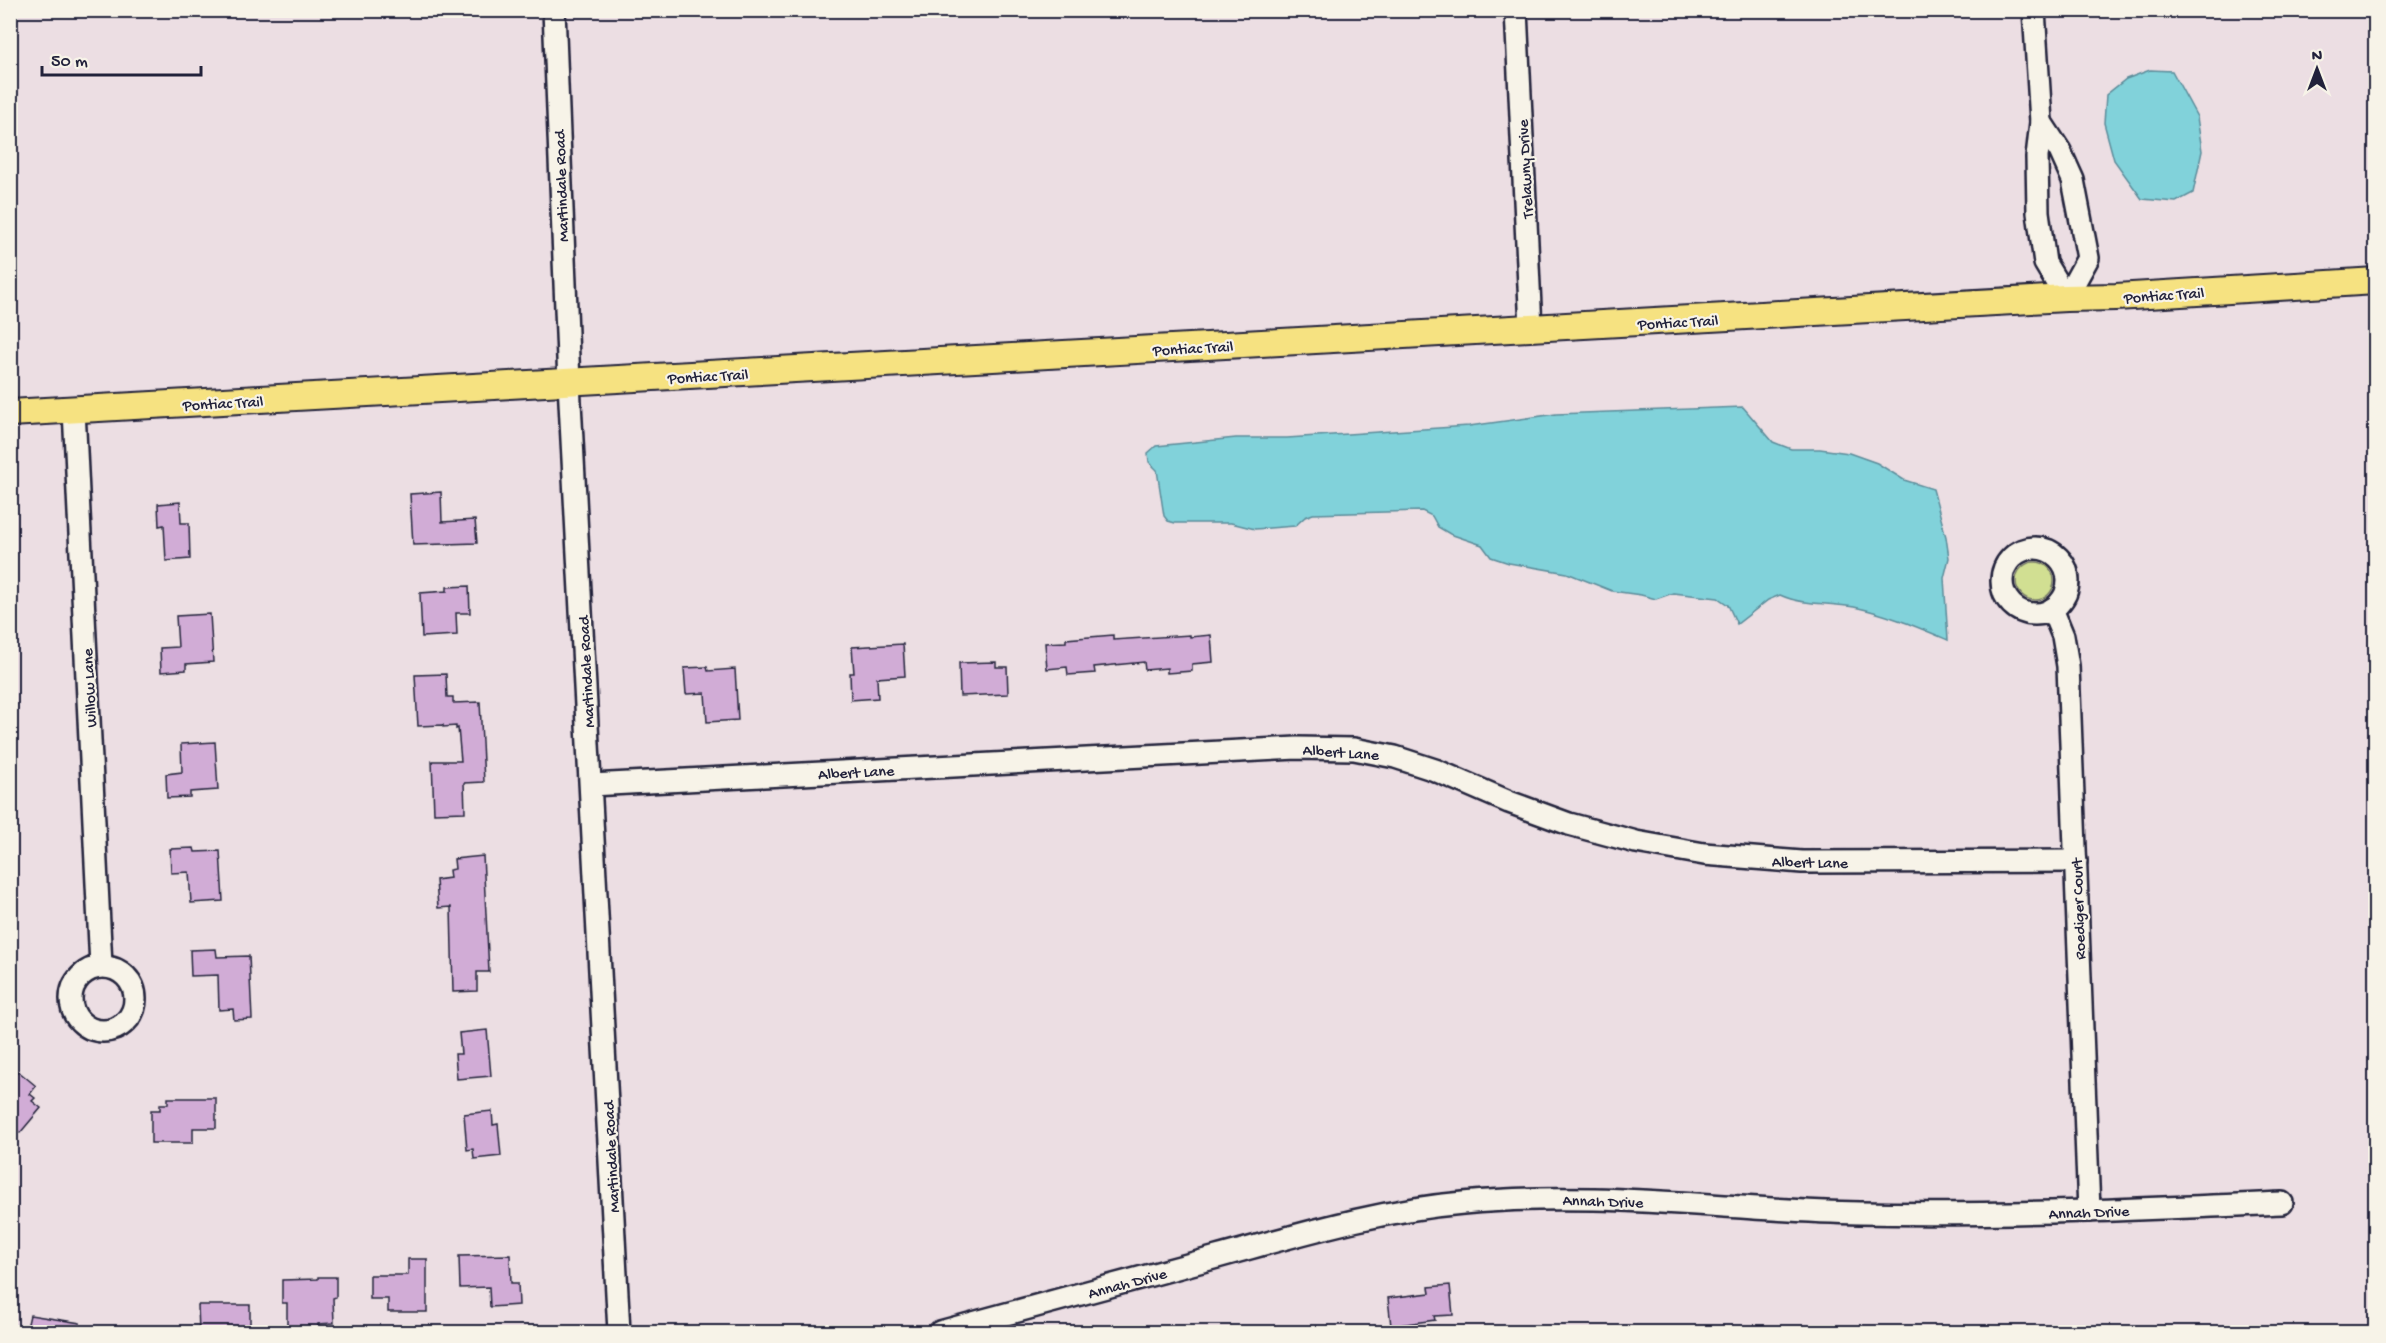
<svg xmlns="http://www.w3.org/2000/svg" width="2386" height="1343" viewBox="0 0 2386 1343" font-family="'Gochi Hand',sans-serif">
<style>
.green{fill:#d1df92;stroke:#7a8066;stroke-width:1.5}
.water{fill:#81d2da;stroke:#5b8c9a;stroke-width:1.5}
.building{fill:#d1acd6;stroke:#22223b;stroke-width:1.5}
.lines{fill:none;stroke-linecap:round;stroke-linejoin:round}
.minor-casing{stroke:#22223b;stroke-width:26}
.major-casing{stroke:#22223b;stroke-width:30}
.minor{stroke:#f7f3e8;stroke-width:21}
.major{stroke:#f6e281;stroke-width:26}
.labels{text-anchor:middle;stroke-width:4.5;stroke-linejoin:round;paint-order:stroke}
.street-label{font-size:16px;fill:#22223b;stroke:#f7f3e8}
</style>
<rect width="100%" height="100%" fill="#ecdee3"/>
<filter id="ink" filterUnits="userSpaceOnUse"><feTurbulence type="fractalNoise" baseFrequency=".0167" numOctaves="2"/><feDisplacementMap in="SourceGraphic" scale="12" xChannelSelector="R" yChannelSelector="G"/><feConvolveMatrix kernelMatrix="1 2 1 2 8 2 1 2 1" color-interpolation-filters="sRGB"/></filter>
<g filter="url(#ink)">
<!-- green -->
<circle class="green" cx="2035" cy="581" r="19"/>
<!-- water -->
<g class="water">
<polygon points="2150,70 2172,71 2197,117 2202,151 2193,193 2176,202 2142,199 2114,160 2104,123 2106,95 2126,79"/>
<path d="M1743 407 1773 442 1791 449H1820L1849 453 1877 463 1904 480 1933 489 1946 537 1949 558 1944 578 1948 640C1917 627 1887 614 1854 607 1829 602 1804 606 1780 595L1768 600 1737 624 1728 605 1718 598 1673 593 1656 599 1641 595 1612 591 1567 573 1509 563 1491 557 1482 545 1450 534 1438 527 1432 516 1422 511 1313 514 1305 517 1295 526 1255 529 1231 523H1175L1168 521 1164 516 1157 470 1149 462 1148 453 1156 446 1236 438H1287L1469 426 1556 414Z"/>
</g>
<!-- building -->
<g class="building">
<polygon points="441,492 442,522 475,520 477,543 413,545 410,494"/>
<polygon points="180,502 181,523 189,523 190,559 166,561 164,525 159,526 158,504"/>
<polygon points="469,586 470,613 456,613 457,635 422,637 420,593 447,591 447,587"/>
<polygon points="210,614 213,662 186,664 186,670 161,672 160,648 178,647 176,616"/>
<polygon points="1113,635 1113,640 1190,635 1190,637 1211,635 1213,662 1192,664 1192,671 1167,673 1167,668 1145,670 1144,662 1094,667 1095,673 1068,675 1067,667 1047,669 1045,643 1066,642 1066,639"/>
<polygon points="903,644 905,676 877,678 878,698 851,700 850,673 854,673 852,647"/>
<polygon points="996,662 996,667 1007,667 1008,694 960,696 959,663"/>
<polygon points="707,667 708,671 735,669 738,720 707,722 705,693 686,694 684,668"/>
<polygon points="446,674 447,697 453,697 453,703 480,702 484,782 464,783 465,812 434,813 432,761 461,761 458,728 456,729 456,726 443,727 443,725 418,726 415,675"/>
<polygon points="215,742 218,790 190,792 190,797 167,798 166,774 182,772 181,744"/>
<polygon points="194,848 195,852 220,851 223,901 191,903 189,872 171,873 170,849"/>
<polygon points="483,856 489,972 477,972 477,991 453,992 451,907 438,908 436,880 450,878 449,870 455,869 454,859"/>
<polygon points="216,949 217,957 249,956 252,1019 234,1020 233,1009 219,1010 218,975 191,976 190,950"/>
<polygon points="487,1030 491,1076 457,1079 455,1054 461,1054 459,1033"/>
<polygon points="18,1071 36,1086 30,1094 35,1098 32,1101 41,1108 20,1133 10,1125 10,1080"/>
<polygon points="168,1098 216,1098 216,1128 193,1128 193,1143 151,1143 151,1110 160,1110 160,1104 168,1104"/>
<polygon points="492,1111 493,1125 498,1124 501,1156 474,1159 473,1149 467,1150 464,1114"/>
<polygon points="510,1255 511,1283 518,1283 519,1305 490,1307 489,1287 460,1288 459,1256"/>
<polygon points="408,1259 427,1259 427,1312 388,1312 388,1299 370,1299 370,1275 408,1275"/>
<polygon points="318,1277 336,1277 336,1297 333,1298 334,1323 318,1324 318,1328 287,1329 287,1303 282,1303 282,1280 318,1279"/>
<polygon points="1450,1285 1453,1315 1434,1316 1435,1320 1391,1326 1388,1298 1430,1293 1429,1287"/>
<polygon points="198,1305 250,1305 250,1332 199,1332"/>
<polygon points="30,1315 80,1323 79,1332 26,1332"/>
</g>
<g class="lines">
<!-- minor casing -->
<g class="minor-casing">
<g id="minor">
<polyline points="554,10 569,383 619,1332"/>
<polyline points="1516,10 1531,328"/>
<polyline points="2034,10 2041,122 2037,157 2038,212 2045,263 2066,298"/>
<polyline points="2041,122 2060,151 2073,180 2088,258 2066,298"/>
<polyline points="74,410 101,966"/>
<circle cx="2035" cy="581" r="33"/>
<polyline points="2052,609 2063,636 2068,666 2089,1211"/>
<polyline points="591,785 1297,748 1354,749 1395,757 1435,770 1509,802 1569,824 1636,842 1704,854 1802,862 2076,861"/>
<circle cx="103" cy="999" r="32"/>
<path d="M940 1332C1032 1307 1125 1282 1217 1257 1298 1235 1379 1210 1463 1203 1595 1190 1727 1210 1859 1213 2000 1216 2141 1209 2282 1203"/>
</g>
</g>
<!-- major casing -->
<g class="major-casing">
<polyline id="major" points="10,413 2066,298 2116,297 2376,281"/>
</g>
<!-- minor -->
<use href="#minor" class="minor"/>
<!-- major -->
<use href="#major" class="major"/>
</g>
</g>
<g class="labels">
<!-- street labels -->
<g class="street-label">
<text transform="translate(1524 169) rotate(-93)" y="6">Trelawny Drive</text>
<text transform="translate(560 186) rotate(-92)" y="6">Martindale Road</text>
<text transform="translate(2164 294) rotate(-4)" y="6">Pontiac Trail</text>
<text transform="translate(1678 321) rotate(-3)" y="6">Pontiac Trail</text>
<text transform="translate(1193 347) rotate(-3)" y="6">Pontiac Trail</text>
<text transform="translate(708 375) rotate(-3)" y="6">Pontiac Trail</text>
<text transform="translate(223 402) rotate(-3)" y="6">Pontiac Trail</text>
<text transform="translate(585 672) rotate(-93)" y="6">Martindale Road</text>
<text transform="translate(88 688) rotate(-93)" y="6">Willow Lane</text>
<text transform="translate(1341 751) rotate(4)" y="6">Albert Lane</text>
<text transform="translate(856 771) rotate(-3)" y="6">Albert Lane</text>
<text transform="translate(1810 861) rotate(1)" y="6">Albert Lane</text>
<text transform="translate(2077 909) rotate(-92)" y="6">Roediger Court</text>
<text transform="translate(610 1157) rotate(-93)" y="6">Martindale Road</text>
<text transform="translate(1603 1200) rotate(2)" y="6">Annah Drive</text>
<text transform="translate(2089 1211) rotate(-2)" y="6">Annah Drive</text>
<text transform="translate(1127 1282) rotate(-15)" y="6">Annah Drive</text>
</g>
</g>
<!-- margin -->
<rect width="2386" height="1343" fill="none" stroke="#f7f3e8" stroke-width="36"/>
<rect x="18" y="18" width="2350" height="1307" fill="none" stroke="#22223b" stroke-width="2" filter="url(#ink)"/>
<!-- north arrow -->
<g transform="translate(2317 69)" stroke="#f7f3e8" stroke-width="4.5" paint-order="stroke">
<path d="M0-4.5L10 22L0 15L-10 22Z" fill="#22223b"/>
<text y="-9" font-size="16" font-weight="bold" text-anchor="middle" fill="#22223b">N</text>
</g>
<!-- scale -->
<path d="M42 66v9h159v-9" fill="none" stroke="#22223b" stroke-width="3"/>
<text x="51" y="66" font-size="18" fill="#22223b" stroke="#f7f3e8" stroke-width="4.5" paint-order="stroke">50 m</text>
</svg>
